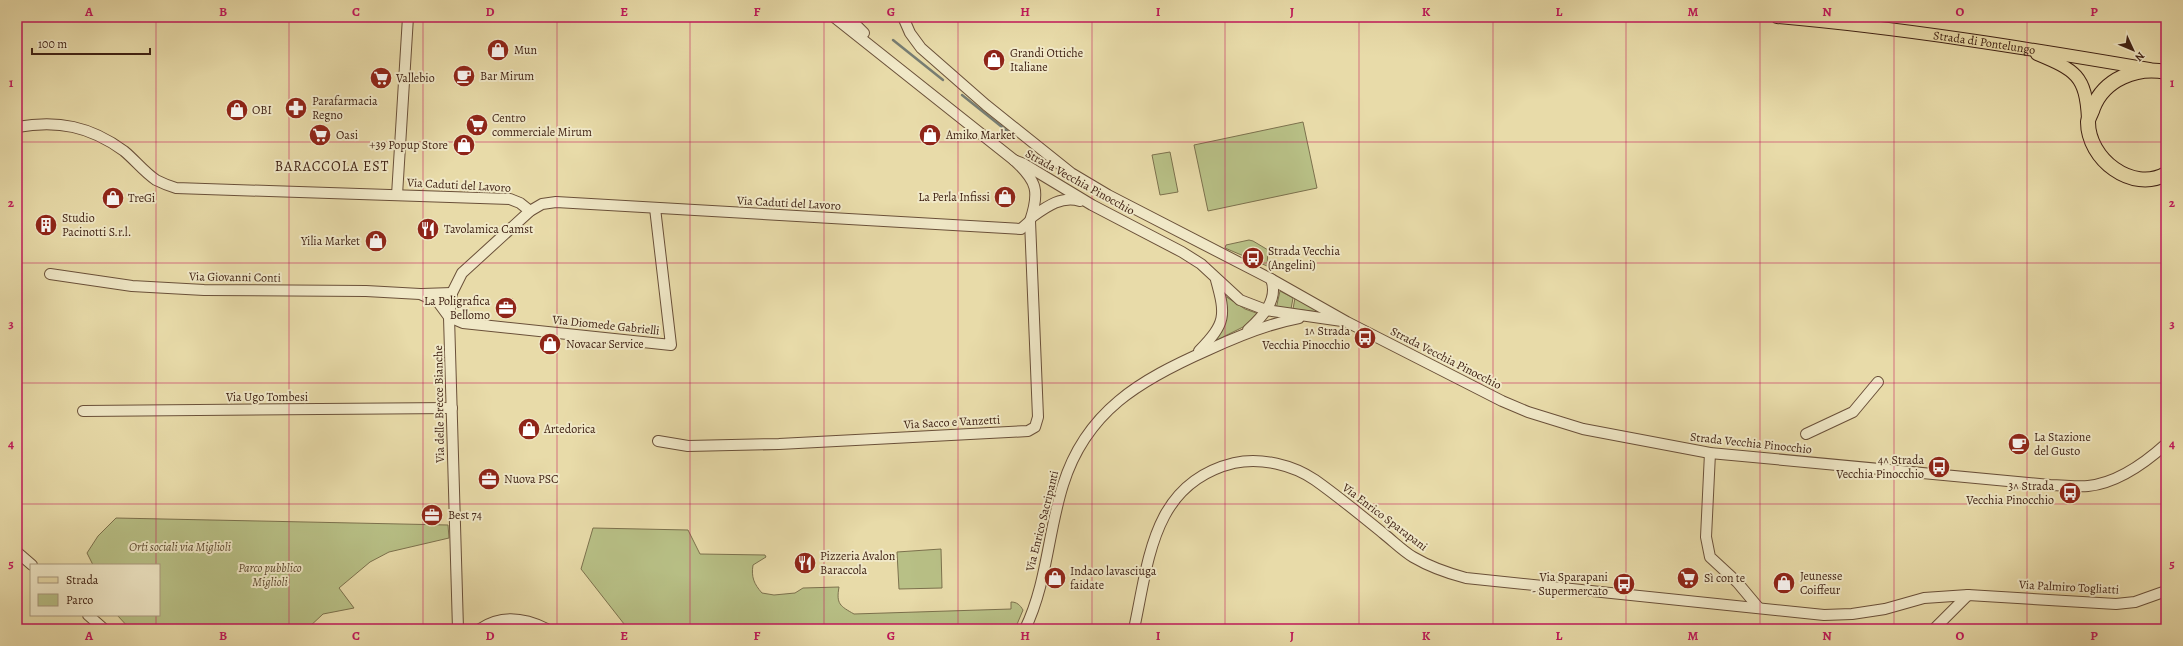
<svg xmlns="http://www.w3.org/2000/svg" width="2183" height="646" viewBox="0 0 2183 646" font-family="Alegreya,serif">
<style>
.green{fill:#b8c086;stroke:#7c714d}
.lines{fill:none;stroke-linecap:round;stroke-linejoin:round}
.stream{stroke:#777d73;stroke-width:2.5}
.minor-casing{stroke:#6a5039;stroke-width:12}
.major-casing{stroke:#402214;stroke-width:14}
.highway-casing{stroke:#402214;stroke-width:16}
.minor{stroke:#f0e8c7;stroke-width:10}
.major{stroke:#e8dba9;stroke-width:12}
.highway{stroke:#e8dba9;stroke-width:14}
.grid{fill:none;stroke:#c2185b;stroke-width:1;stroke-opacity:0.55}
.labels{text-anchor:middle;stroke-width:4;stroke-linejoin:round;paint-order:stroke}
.street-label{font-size:12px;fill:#402214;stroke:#f0e8c7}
.poi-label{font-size:12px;fill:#402214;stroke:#f0e8c7;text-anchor:start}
.park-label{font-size:12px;font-style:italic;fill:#5e4a30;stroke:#f0e8c7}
.quarter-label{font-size:14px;letter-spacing:1px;fill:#402214;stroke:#f0e8c7}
.neatline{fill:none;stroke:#c2185b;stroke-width:1.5}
.grid-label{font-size:13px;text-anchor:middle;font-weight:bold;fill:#c2185b}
</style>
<rect width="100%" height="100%" fill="#e8dba9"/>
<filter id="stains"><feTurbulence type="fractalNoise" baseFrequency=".005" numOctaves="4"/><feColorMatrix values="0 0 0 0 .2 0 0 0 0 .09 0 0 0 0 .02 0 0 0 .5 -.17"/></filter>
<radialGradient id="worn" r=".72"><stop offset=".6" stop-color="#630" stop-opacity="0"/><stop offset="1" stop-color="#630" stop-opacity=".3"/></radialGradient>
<!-- green -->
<g class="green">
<polygon points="1303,122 1317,188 1208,211 1194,145"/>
<polygon points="1170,152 1178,192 1160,195 1152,155"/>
<polygon points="1249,240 1253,241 1268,250 1267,266 1225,248 1226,245"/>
<polygon points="1280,291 1293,298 1291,309 1276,309"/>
<path d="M1225 296 1245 309 1259 314 1249 324 1215 341C1225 326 1229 314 1225 296Z"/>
<polygon points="1295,298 1319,311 1319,312 1293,309"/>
<polygon points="116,518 448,525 449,538 389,552 370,562 339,588 354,608 323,614 307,629 130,629 117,615 159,615 159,565 93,565 87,553 98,536"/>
<path d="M593 528 688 530 700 554 765 555 766 557 753 565C751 577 754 584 762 593L774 595 795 593 803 588 839 587C836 604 840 606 854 614L1011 609V602C1017 602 1020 605 1023 610L1015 629H628L581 569Z"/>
<polygon points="941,549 942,588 899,589 897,552"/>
</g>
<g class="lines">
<!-- stream -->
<g class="stream">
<polyline points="893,40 943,80"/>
<polyline points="962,95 1007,131"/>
</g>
<!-- minor casing -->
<g class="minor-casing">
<g id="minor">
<polyline points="834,17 1014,160 1024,164 1092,205 1182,252 1201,264 1240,300 1266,310 1342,321"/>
<polyline points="848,17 864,33"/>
<path d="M903 17 910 33 921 48 986 105 1071 173 1108 195 1271 279 1347 322 1502 401 1528 412 1583 429 1710 453 2050 485C2063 485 2076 487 2088 486 2117 483 2145 463 2166 444"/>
<path d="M17 127C58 120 90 126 124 151 135 160 144 172 156 180 162 183 169 186 176 188L510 199 520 203 530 211"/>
<polyline points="397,195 408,17"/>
<path d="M1032 217C1046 207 1062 195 1080 201"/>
<polyline points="50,274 132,286 204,290 366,291 420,294 438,302 449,317 463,323 671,345 655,208"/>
<polyline points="422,294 452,293"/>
<path d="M1248 330C1262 317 1279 300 1271 279"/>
<path d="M1199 351C1226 323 1226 316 1216 280"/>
<polyline points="83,411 452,408"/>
<polyline points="1806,434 1853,412 1878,382"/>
<path d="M658 441 688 446 779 444 1028 431 1035 427 1038 417 1030 221C1040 191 1037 181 1014 160"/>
<polyline points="1710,453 1706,537 1710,557 1737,582 1758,607"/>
<polyline points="17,552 32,565"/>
<polyline points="88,615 104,629"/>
<polyline points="458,629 449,317 452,293 462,273 530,211 542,204 556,202 1021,229 1030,221"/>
<path d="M480 629C502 614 525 618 547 629"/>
<path d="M1025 629C1047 584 1048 532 1063 485 1086 411 1140 380 1208 350 1238 336 1267 324 1299 318"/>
<path d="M1134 629C1149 560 1152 483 1234 463 1261 457 1293 465 1315 480 1339 497 1362 516 1384 534 1394 542 1403 551 1413 557 1430 567 1447 573 1466 578L1824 615 1852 614 1885 609 1924 598 1968 595 2116 604 2135 602 2166 591"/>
<polyline points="1934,629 1968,595"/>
</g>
</g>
<!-- major casing -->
<g class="major-casing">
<g id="major">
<path id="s1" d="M1777 17C1902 28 2026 48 2149 69"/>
<path d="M2037 54C2075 70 2086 75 2088 119"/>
</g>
</g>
<!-- highway casing -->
<g class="highway-casing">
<path id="highway" d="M2166 72C2137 66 2104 79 2093 108 2092 112 2088 118 2088 122 2088 159 2132 193 2166 174"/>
</g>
<!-- minor -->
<use href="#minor" class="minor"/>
<!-- major -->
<use href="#major" class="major"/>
<!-- highway -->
<use href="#highway" class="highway"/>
</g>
<!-- grid -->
<path class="grid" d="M156 17V565M289 17V629M423 17V629M557 17V629M690 17V629M824 17V629M958 17V629M1092 17V629M1225 17V629M1359 17V629M1493 17V629M1626 17V629M1760 17V629M1894 17V629M2027 17V629M17 142H2166M17 263H2166M17 383H2166M17 504H2166M156 615V629"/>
<!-- icons -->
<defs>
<g id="shop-disc" transform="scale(1.15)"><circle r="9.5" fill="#8f2418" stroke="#f0e8c7"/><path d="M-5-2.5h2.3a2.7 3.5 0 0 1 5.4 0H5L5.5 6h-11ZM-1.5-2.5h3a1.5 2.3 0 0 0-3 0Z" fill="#fff"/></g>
<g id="cafe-disc" transform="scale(1.15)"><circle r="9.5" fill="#8f2418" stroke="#f0e8c7"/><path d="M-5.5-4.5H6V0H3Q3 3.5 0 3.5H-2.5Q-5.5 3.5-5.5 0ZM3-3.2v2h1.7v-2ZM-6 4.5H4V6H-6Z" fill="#fff"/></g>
<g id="supermarket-disc" transform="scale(1.15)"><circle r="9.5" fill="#8f2418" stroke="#f0e8c7"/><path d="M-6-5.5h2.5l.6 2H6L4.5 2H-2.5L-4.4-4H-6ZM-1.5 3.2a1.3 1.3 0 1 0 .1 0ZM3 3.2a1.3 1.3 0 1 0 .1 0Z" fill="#fff"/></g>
<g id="pharmacy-disc" transform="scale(1.15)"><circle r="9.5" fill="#8f2418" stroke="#f0e8c7"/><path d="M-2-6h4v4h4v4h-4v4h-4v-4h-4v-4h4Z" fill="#fff"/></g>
<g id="building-disc" transform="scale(1.15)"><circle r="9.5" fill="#8f2418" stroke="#f0e8c7"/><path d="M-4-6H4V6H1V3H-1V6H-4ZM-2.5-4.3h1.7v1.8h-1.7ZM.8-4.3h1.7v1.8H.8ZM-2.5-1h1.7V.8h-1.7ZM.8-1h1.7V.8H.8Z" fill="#fff"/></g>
<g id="restaurant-disc" transform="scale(1.15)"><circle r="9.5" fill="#8f2418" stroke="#f0e8c7"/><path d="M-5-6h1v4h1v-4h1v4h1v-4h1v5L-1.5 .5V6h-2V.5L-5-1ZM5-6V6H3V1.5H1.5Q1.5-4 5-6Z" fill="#fff"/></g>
<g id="bus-disc" transform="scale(1.15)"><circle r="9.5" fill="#8f2418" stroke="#f0e8c7"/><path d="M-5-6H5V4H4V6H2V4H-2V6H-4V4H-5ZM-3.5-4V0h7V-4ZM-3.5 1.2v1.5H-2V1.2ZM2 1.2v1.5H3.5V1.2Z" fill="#fff"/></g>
<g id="office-disc" transform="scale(1.15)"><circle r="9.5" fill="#8f2418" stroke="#f0e8c7"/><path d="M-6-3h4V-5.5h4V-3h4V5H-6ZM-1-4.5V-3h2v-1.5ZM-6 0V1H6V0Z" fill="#fff"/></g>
</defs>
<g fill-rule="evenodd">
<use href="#shop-disc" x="498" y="50"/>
<use href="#shop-disc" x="994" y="60"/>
<use href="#cafe-disc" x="464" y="76"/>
<use href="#supermarket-disc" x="381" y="78"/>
<use href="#pharmacy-disc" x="296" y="108"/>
<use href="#shop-disc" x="237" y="110"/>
<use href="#supermarket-disc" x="477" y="125"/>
<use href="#supermarket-disc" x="320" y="135"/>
<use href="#shop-disc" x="930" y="135"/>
<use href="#shop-disc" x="464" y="145"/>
<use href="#shop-disc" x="1005" y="197"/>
<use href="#shop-disc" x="113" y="198"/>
<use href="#building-disc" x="46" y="225"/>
<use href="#restaurant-disc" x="428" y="229"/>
<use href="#shop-disc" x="376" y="241"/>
<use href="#bus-disc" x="1253" y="258"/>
<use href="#office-disc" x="506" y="308"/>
<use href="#bus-disc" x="1365" y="338"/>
<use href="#shop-disc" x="550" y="344"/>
<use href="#shop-disc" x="529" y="429"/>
<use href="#cafe-disc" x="2019" y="444"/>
<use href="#bus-disc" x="1939" y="467"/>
<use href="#office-disc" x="489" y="479"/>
<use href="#bus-disc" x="2070" y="493"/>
<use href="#office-disc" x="432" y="515"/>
<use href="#restaurant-disc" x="805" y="563"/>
<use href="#shop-disc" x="1055" y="578"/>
<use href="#supermarket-disc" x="1688" y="578"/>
<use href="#shop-disc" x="1784" y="583"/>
<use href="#bus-disc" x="1624" y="584"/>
</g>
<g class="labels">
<!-- street labels -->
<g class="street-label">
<text dy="4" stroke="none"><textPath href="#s1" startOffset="209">Strada di Pontelungo</textPath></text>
<text transform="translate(1080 182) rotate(29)" y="4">Strada Vecchia Pinocchio</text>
<text transform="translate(459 185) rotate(3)" y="4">Via Caduti del Lavoro</text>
<text transform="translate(789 203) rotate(3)" y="4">Via Caduti del Lavoro</text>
<text transform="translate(235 277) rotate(1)" y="4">Via Giovanni Conti</text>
<text transform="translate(606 325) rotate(6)" y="4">Via Diomede Gabrielli</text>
<text transform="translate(1446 358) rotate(27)" y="4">Strada Vecchia Pinocchio</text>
<text x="267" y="401">Via Ugo Tombesi</text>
<text transform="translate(439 404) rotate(-91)" y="4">Via delle Brecce Bianche</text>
<text transform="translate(952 422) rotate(-3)" y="4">Via Sacco e Vanzetti</text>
<text transform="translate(1751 443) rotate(6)" y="4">Strada Vecchia Pinocchio</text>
<text transform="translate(1385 517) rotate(37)" y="4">Via Enrico Sparapani</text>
<text transform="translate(1042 521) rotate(-76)" y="4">Via Enrico Sacripanti</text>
<text transform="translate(2069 587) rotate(3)" y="4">Via Palmiro Togliatti</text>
</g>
<!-- poi labels -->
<g class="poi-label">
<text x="514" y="54">Mun</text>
<text x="1010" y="57">Grandi Ottiche<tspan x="1010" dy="14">Italiane</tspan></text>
<text x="480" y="80">Bar Mirum</text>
<text x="396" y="82">Vallebio</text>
<text x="312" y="105">Parafarmacia<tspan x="312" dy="14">Regno</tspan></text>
<text x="252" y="114">OBI</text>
<text x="492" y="122">Centro<tspan x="492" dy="14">commerciale Mirum</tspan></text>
<text x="336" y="139">Oasi</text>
<text x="946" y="139">Amiko Market</text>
<text x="448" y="149" text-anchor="end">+39 Popup Store</text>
<text x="990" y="201" text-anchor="end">La Perla Infissi</text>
<text x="128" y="202">TreGi</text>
<text x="62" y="222">Studio<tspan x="62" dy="14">Pacinotti S.r.l.</tspan></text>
<text x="444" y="233">Tavolamica Camst</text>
<text x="360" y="245" text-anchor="end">Yilia Market</text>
<text x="1268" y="255">Strada Vecchia<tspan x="1268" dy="14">(Angelini)</tspan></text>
<text x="490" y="305" text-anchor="end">La Poligrafica<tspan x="490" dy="14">Bellomo</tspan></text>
<text x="1350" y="335" text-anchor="end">1^ Strada<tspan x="1350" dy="14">Vecchia Pinocchio</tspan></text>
<text x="566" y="348">Novacar Service</text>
<text x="544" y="433">Artedorica</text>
<text x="2034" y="441">La Stazione<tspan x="2034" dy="14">del Gusto</tspan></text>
<text x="1924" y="464" text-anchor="end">4^ Strada<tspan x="1924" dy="14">Vecchia Pinocchio</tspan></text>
<text x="504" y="483">Nuova PSC</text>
<text x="2054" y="490" text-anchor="end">3^ Strada<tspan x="2054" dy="14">Vecchia Pinocchio</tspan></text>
<text x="448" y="519">Best 74</text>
<text x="820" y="560">Pizzeria Avalon<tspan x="820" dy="14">Baraccola</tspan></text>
<text x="1070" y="575">Indaco lavasciuga<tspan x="1070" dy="14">faidate</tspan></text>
<text x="1800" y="580">Jeunesse<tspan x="1800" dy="14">Coiffeur</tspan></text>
<text x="1608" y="581" text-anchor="end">Via Sparapani<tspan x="1608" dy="14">- Supermercato</tspan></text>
<text x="1704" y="582">Sì con te</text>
</g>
<!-- park labels -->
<g class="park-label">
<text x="180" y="551">Orti sociali via Miglioli</text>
<text x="270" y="572">Parco pubblico<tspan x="270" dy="14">Miglioli</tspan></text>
</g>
<!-- quarter labels -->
<g class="quarter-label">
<text x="332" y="171">BARACCOLA EST</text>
</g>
</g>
<!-- margin -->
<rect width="2183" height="646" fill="none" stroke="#e8dba9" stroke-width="44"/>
<!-- legend -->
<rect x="30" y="564" width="130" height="52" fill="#f0e8c7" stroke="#aa997f"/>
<rect x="38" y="577" width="20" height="6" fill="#e8dba9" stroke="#aa997f"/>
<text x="66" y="584" font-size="12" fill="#402214">Strada</text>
<rect x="38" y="594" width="20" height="12" fill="#b8c086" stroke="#aa997f"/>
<text x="66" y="604" font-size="12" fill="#402214">Parco</text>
<!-- north arrow -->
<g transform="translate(2133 50) rotate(134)" stroke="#f0e8c7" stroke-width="3" paint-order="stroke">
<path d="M0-3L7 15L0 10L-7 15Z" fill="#402214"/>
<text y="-6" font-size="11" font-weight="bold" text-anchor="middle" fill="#402214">N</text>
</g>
<!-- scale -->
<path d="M32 48v6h118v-6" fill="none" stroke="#402214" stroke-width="2"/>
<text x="38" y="48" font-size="12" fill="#402214" stroke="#f0e8c7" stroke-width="3" paint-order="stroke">100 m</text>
<rect x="22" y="22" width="2139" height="602" class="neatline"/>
<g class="grid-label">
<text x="89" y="16">A</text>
<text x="223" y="16">B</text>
<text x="356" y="16">C</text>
<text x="490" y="16">D</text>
<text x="624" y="16">E</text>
<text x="757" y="16">F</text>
<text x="891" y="16">G</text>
<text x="1025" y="16">H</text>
<text x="1158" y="16">I</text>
<text x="1292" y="16">J</text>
<text x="1426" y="16">K</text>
<text x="1559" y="16">L</text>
<text x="1693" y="16">M</text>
<text x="1827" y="16">N</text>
<text x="1960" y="16">O</text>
<text x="2094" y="16">P</text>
<text x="11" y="87">1</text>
<text x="2172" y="87">1</text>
<text x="11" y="207">2</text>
<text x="2172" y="207">2</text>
<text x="11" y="328">3</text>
<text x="2172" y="328">3</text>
<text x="11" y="448">4</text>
<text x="2172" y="448">4</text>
<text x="11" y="568">5</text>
<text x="2172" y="568">5</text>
<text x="89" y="640">A</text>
<text x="223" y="640">B</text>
<text x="356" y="640">C</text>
<text x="490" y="640">D</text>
<text x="624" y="640">E</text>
<text x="757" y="640">F</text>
<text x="891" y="640">G</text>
<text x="1025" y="640">H</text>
<text x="1158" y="640">I</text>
<text x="1292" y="640">J</text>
<text x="1426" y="640">K</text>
<text x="1559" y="640">L</text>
<text x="1693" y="640">M</text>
<text x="1827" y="640">N</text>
<text x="1960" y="640">O</text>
<text x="2094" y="640">P</text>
</g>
<rect width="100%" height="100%" filter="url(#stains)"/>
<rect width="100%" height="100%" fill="url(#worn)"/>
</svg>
